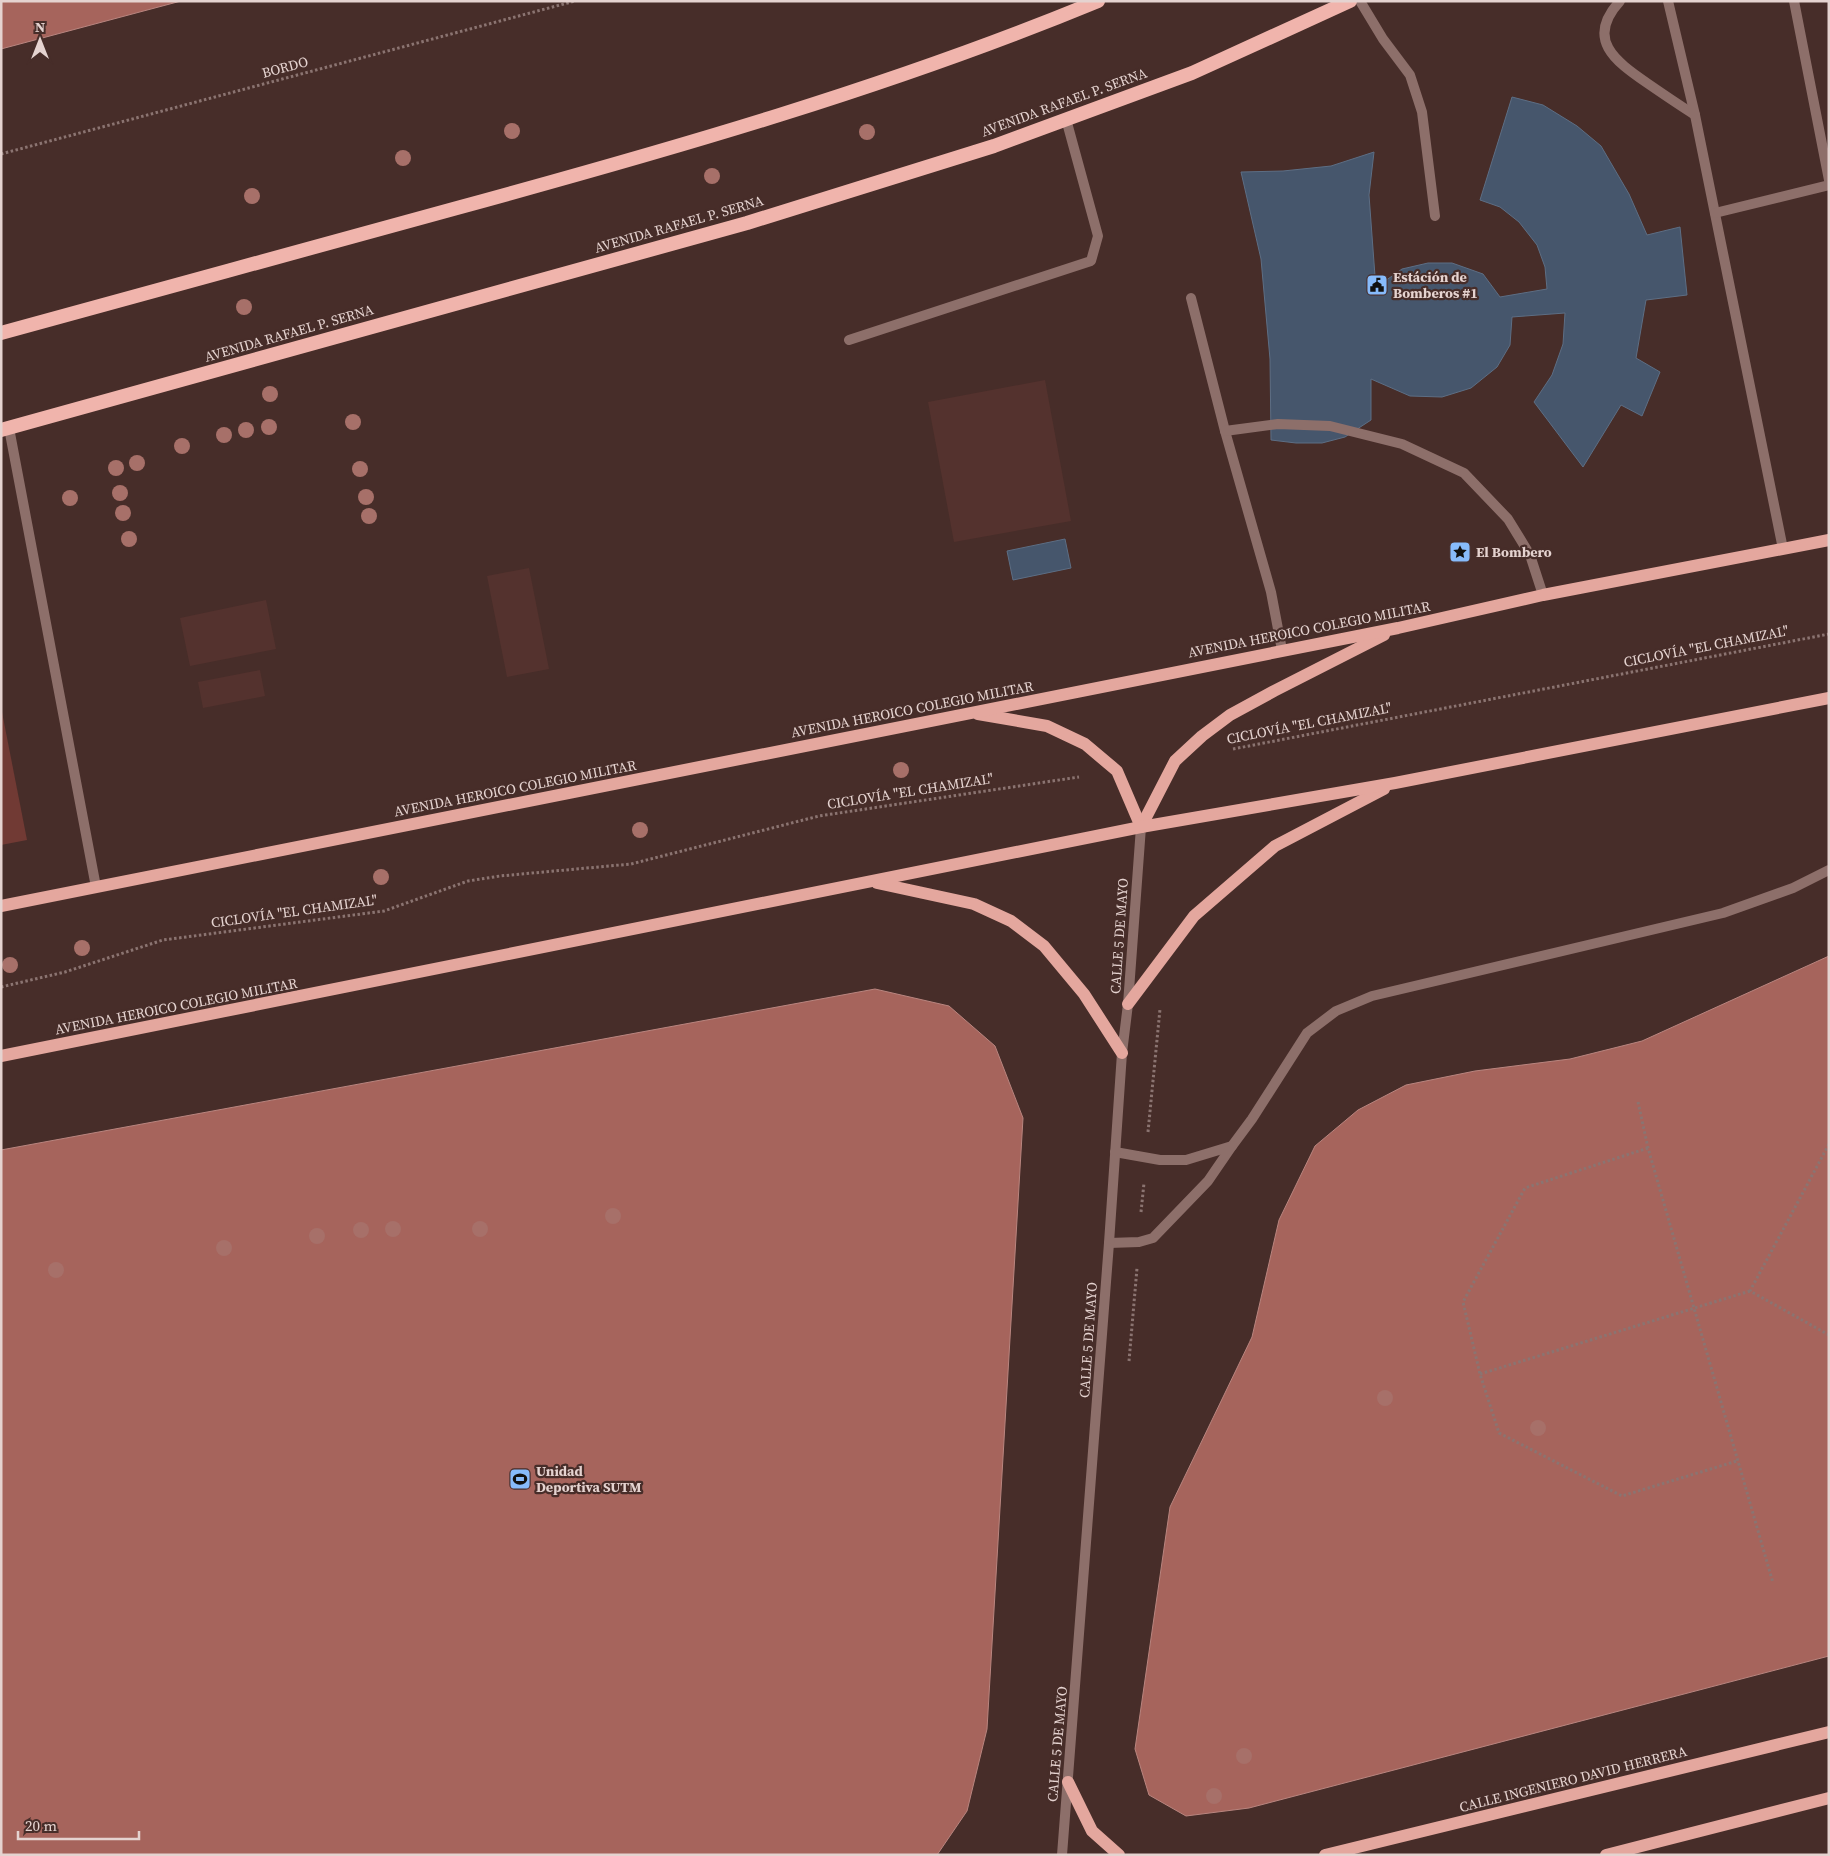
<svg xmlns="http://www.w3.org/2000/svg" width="1830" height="1856" viewBox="0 0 1830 1856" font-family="'Source Serif 4',serif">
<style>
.built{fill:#54322e}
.green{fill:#713a34}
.water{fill:#a6645c;stroke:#b9857f}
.building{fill:#46566c;stroke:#5d6e84}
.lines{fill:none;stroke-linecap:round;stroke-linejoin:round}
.path{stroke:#8b7471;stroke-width:3;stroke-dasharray:2.5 2.5;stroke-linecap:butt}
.service{stroke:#8d6f6a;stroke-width:10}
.tertiary{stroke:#8d6f6a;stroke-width:10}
.primary{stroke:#e4a79e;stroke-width:12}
.trunk{stroke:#f0b4ac;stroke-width:14}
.tree{fill:#a77069}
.labels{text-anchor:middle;stroke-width:4.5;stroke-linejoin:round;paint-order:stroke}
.street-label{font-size:14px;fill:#e5d3d0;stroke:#472d29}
.poi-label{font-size:14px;font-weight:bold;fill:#e5d3d0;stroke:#472d29;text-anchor:start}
</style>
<rect width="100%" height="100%" fill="#472d29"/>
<!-- built -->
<g class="built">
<polygon points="1045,380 1071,521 954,542 928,402"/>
<polygon points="529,568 549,669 507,677 487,576"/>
<polygon points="266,600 276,649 190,666 180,618"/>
<polygon points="260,670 265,696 203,708 198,682"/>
</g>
<!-- green -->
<polygon class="green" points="1,707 27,840 1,845"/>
<!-- water -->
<g class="water">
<polygon points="1,1 181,1 1,49"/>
<polygon points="1829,956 1829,1656 1249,1808 1186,1816 1149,1795 1135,1749 1170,1507 1252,1337 1279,1220 1315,1146 1358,1110 1406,1085 1475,1071 1570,1059 1642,1041"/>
<polygon points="875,989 949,1006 995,1046 1023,1118 987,1729 967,1811 937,1855 1,1855 1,1150"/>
</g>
<!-- building -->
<g class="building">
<polygon points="1512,97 1543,105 1577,126 1601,146 1629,194 1647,235 1680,227 1687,295 1646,300 1636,358 1660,372 1642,416 1621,405 1583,467 1534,402 1552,375 1563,344 1565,313 1512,317 1510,345 1497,367 1471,388 1442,397 1410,396 1371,379 1371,420 1345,437 1322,443 1296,443 1271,440 1270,359 1261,259 1241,172 1283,171 1331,166 1374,152 1369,195 1375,276 1385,281 1402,269 1428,263 1452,263 1483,274 1500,297 1547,289 1545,267 1537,245 1519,222 1500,207 1480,200"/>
<polygon points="1065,539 1071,568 1013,580 1007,551"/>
</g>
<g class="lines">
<!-- path -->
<g class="path">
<polyline points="1,154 575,1"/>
<polyline points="1233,749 1829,634"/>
<polyline points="1,987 65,972 163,940 384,911 468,881 500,876 631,864 819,816 1079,777"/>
<polyline points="1638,1102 1648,1148 1773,1583"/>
<polyline points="1148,1132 1160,1009"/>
<polyline points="1829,1144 1750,1291 1829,1335"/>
<polyline points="1648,1148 1525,1188 1463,1302 1480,1374 1499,1433 1622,1496 1737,1461"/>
<polyline points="1141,1212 1144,1183"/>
<polyline points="1129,1361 1137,1268"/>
<polyline points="1480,1374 1750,1291"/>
</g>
<!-- service -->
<g class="service">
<polyline points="1360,1 1383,39 1410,75 1422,112 1435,216"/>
<path d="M1620 1C1585 39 1615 61 1647 83 1663 94 1679 105 1695 115"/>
<polyline points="1668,1 1695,115 1783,549"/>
<polyline points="1794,1 1829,180"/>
<polyline points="1715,213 1829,185"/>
<polyline points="1191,298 1225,431 1271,592 1282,650"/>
<polyline points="849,340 1091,261 1098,236 1066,119"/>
<polyline points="9,428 96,887"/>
<polyline points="1225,431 1278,424 1330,426 1402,444 1464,473 1508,519 1530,555 1543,595"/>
<polyline points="1115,1152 1160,1160 1186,1160 1232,1146 1252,1119 1307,1033 1336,1011 1372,996 1723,913 1793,888 1829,870"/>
<polyline points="1109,1243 1139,1242 1153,1238 1208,1181 1232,1146"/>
</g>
<!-- tertiary -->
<polyline class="tertiary" points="1062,1855 1109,1243 1122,1053 1128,1004 1141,827"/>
<!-- primary -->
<g class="primary">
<polyline points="978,714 1047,726 1085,744 1117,771 1141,827"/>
<polyline points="1141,827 1175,761 1202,736 1230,715 1274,691 1384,635"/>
<polyline points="877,883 974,904 1011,921 1044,946 1084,994 1122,1053"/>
<polyline points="1,906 1398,628 1543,595 1829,540"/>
<polyline points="1128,1004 1194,916 1275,846 1384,789"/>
<polyline points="1,1056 1141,827 1395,783 1829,698"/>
<polyline points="1068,1782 1092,1831 1119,1855"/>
<polyline points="1325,1855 1829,1732"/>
<polyline points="1606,1855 1829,1798"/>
</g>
<!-- trunk -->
<g class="trunk">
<path d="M1 333C153 291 305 250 457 208 673 149 890 87 1098 1"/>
<polyline points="1,430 747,223 994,146 1192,73 1350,1"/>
</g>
</g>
<!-- trees -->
<g class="tree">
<circle cx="512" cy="131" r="8"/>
<circle cx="867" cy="132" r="8"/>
<circle cx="403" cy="158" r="8"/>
<circle cx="712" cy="176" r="8"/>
<circle cx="252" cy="196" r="8"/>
<circle cx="244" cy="307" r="8"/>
<circle cx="270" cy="394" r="8"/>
<circle cx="353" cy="422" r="8"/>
<circle cx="269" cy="427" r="8"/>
<circle cx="246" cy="430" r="8"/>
<circle cx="224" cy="435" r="8"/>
<circle cx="182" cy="446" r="8"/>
<circle cx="137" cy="463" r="8"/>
<circle cx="116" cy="468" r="8"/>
<circle cx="360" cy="469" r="8"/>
<circle cx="120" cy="493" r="8"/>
<circle cx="366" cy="497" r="8"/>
<circle cx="70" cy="498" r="8"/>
<circle cx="123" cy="513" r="8"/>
<circle cx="369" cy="516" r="8"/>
<circle cx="129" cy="539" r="8"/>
<circle cx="901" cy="770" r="8"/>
<circle cx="640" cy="830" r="8"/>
<circle cx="381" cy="877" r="8"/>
<circle cx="82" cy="948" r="8"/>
<circle cx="10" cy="965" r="8"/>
<circle cx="613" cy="1216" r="8"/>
<circle cx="393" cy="1229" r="8"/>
<circle cx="480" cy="1229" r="8"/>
<circle cx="361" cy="1230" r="8"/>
<circle cx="317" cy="1236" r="8"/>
<circle cx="224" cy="1248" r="8"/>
<circle cx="56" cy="1270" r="8"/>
<circle cx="1385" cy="1398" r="8"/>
<circle cx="1538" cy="1428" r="8"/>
<circle cx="1244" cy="1756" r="8"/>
<circle cx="1214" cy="1796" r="8"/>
</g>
<!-- icons -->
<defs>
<g id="civic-square" transform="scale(1.125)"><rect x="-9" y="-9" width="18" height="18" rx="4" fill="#87bbfb" stroke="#472d29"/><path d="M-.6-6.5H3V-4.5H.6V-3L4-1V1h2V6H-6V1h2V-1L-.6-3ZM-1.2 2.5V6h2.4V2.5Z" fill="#111"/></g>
<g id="sight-square" transform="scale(1.125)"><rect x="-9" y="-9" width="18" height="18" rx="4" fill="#87bbfb" stroke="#472d29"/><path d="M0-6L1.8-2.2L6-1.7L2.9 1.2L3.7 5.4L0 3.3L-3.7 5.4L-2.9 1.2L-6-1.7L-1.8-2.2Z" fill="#111"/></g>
<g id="stadium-square" transform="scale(1.125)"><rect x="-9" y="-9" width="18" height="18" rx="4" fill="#87bbfb" stroke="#472d29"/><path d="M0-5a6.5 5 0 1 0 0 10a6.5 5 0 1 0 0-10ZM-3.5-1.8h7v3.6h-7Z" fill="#111"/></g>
</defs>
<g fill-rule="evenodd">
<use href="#civic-square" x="1377" y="285"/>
<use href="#sight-square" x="1460" y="552"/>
<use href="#stadium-square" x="520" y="1479"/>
</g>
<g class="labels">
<!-- street labels -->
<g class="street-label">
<text transform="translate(285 67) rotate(-15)" y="5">BORDO</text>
<text transform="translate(1064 102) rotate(-20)" y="5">AVENIDA RAFAEL P. SERNA</text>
<text transform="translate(679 224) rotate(-16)" y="5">AVENIDA RAFAEL P. SERNA</text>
<text transform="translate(289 333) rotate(-16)" y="5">AVENIDA RAFAEL P. SERNA</text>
<text transform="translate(1309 629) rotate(-11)" y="5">AVENIDA HEROICO COLEGIO MILITAR</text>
<text transform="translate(1706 646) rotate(-11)" y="5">CICLOVÍA "EL CHAMIZAL"</text>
<text transform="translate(912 709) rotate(-11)" y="5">AVENIDA HEROICO COLEGIO MILITAR</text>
<text transform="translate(1309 723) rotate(-11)" y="5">CICLOVÍA "EL CHAMIZAL"</text>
<text transform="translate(515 788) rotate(-11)" y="5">AVENIDA HEROICO COLEGIO MILITAR</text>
<text transform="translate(910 791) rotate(-9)" y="5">CICLOVÍA "EL CHAMIZAL"</text>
<text transform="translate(294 911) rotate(-8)" y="5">CICLOVÍA "EL CHAMIZAL"</text>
<text transform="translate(1119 936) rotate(-86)" y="5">CALLE 5 DE MAYO</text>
<text transform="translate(176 1006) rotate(-11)" y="5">AVENIDA HEROICO COLEGIO MILITAR</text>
<text transform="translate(1088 1340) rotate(-86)" y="5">CALLE 5 DE MAYO</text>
<text transform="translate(1057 1744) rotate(-85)" y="5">CALLE 5 DE MAYO</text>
<text transform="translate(1573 1779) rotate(-14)" y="5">CALLE INGENIERO DAVID HERRERA</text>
</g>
<!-- poi labels -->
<g class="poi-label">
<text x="1393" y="282">Estáción de<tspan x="1393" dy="16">Bomberos #1</tspan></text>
<text x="1476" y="557">El Bombero</text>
<text x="536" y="1476">Unidad<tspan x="536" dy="16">Deportiva SUTM</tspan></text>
</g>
</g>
<!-- border -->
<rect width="1830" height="1856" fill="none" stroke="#e5d3d0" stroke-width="5"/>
<!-- north arrow -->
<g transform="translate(40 40)" stroke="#472d29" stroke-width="4" paint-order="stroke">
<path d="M0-4L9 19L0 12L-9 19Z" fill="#e5d3d0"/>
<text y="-8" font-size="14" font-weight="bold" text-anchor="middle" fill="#e5d3d0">N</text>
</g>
<!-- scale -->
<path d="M18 1831v8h121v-8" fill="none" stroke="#e5d3d0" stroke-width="2.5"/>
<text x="25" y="1831" font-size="15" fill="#e5d3d0" stroke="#472d29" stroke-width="4" paint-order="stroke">20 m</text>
</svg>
